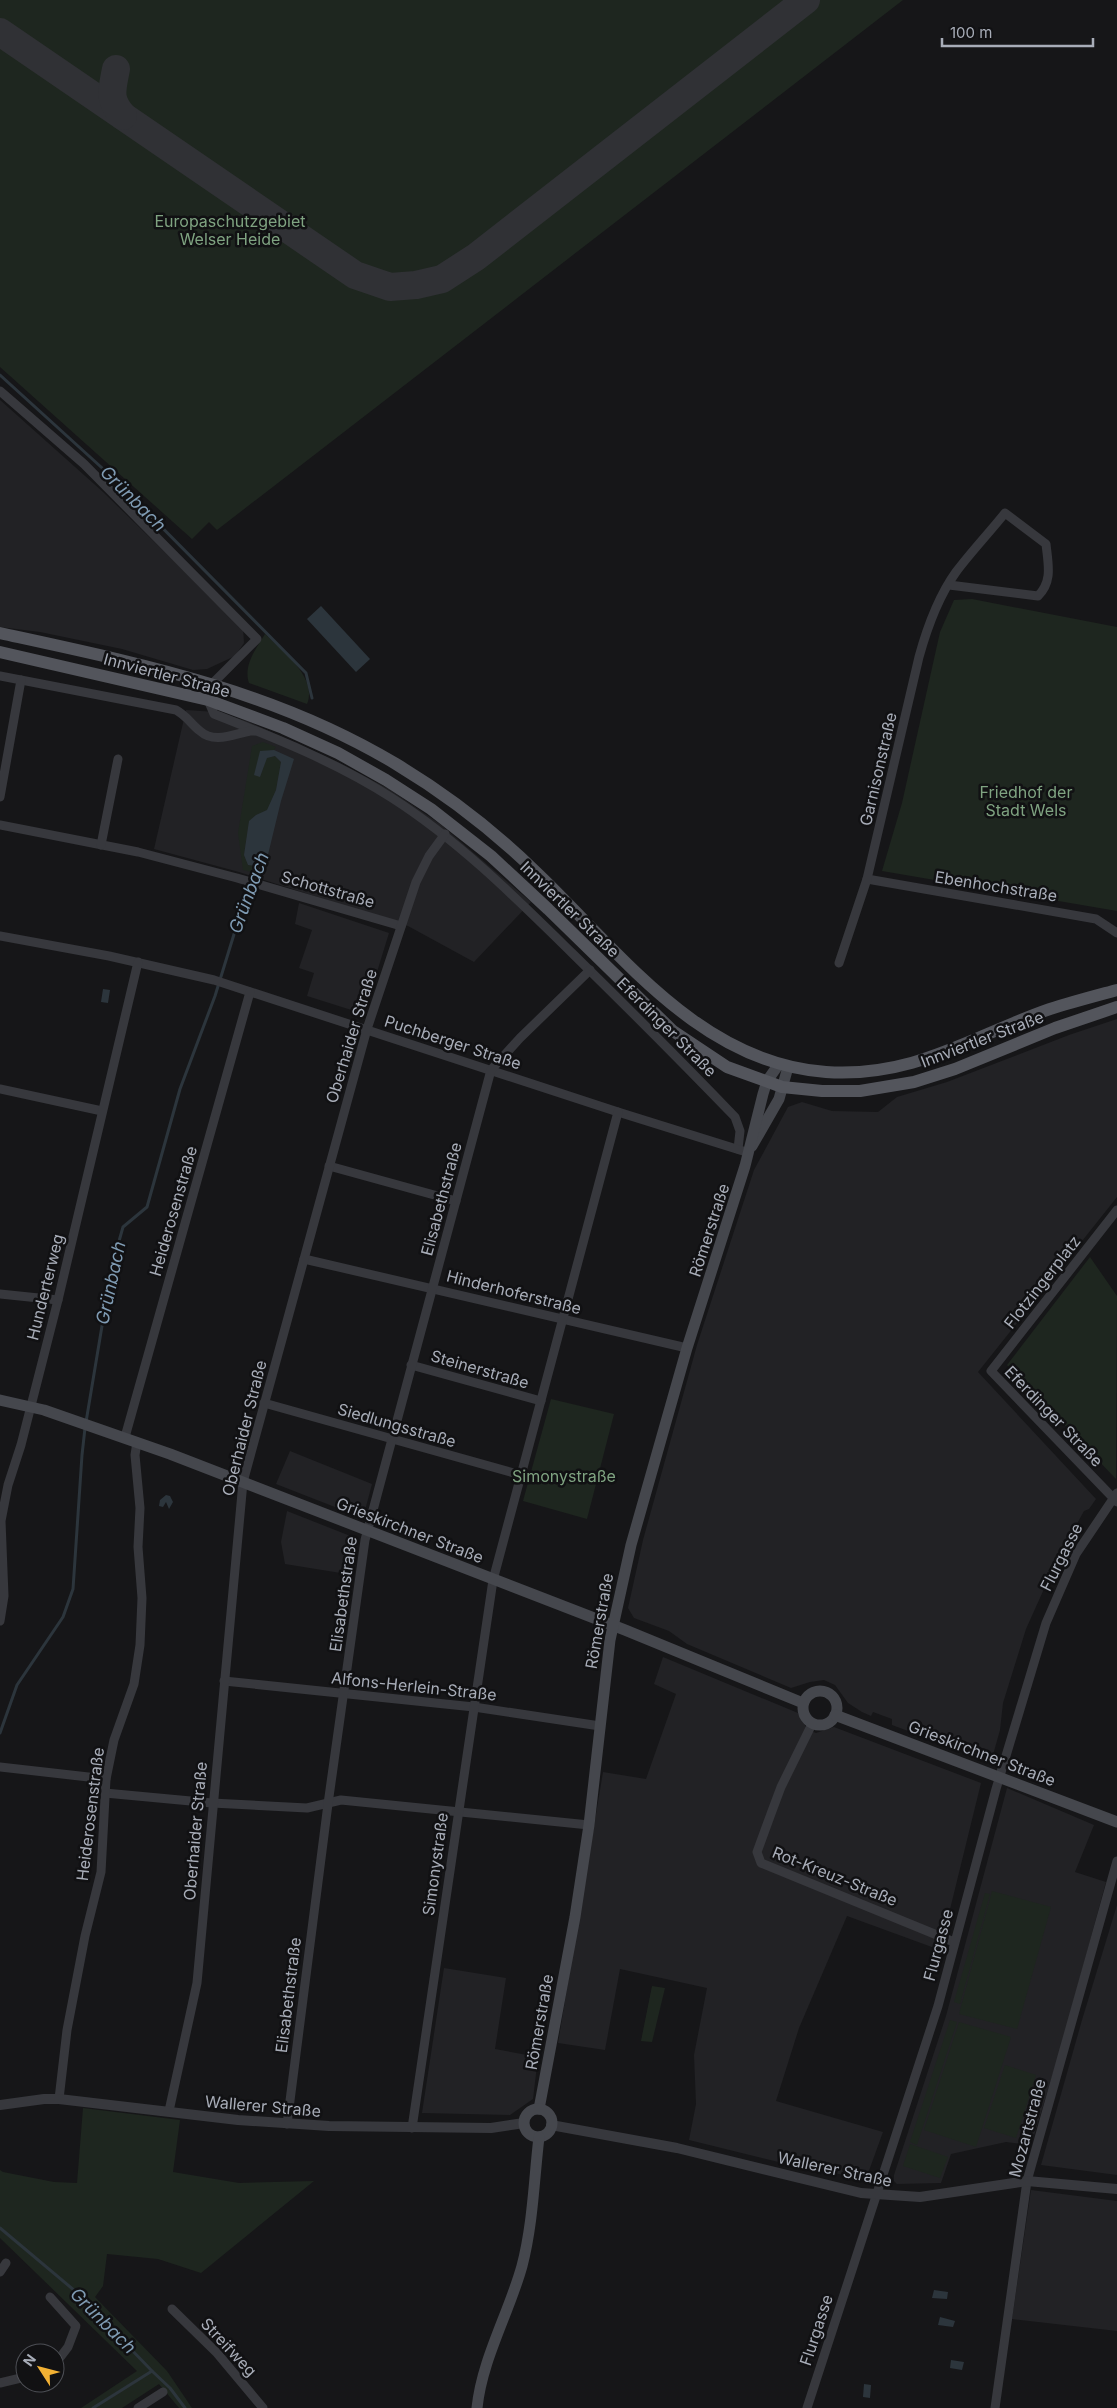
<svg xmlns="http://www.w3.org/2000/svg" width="1117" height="2408" viewBox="0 0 1117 2408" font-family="Inter,sans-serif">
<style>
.built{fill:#222225}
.green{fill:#1e261f}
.water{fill:#2c353c}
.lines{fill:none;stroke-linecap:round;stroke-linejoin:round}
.stream{stroke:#2c353c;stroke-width:3}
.taxiway{stroke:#303135;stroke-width:28}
.minor{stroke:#37383d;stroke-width:9}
.tertiary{stroke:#37383d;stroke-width:10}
.secondary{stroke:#45474d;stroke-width:11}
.primary{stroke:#53555c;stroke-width:12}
.labels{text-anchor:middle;stroke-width:5;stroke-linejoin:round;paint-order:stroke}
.park-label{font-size:16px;fill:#7fa381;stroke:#111113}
.street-label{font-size:16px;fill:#a8adb8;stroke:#111113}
.water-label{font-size:18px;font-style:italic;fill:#7f9bb3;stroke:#111113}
</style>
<rect width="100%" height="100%" fill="#161618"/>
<!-- built -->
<g class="built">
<polygon points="0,400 103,492 243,628 244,643 235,656 207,669 193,670 122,649 40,632 0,627"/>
<polygon points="186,710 216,712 247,721 338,762 389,789 440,824 531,902 474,962 408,926 239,872 154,849"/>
<polygon points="299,903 389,933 364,1014 307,996 314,973 299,968 312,930 295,924"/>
<polygon points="1117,1019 1117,1197 978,1372 1096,1499 1089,1509 1084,1511 1057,1560 1026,1629 1003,1703 1000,1730 991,1762 892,1725 892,1719 873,1712 871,1716 862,1712 848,1703 835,1685 824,1680 810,1682 791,1688 687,1644 669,1631 634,1618 628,1608 643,1540 697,1345 754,1170 788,1107 802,1102 832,1111 878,1112 897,1097 947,1082 1069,1035"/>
<polygon points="290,1451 372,1484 363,1518 276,1484"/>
<polygon points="287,1511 358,1539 353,1575 285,1564 281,1542"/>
<polygon points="663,1657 798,1713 807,1729 816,1733 834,1727 981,1783 940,1950 847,1916 799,2028 776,2101 883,2132 866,2179 795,2166 689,2140 696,2104 694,2055 707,1988 620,1969 605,2050 558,2043 603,1772 646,1779 676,1694 654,1684"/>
<polygon points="1007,1788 1094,1825 1075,1872 1106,1882 1060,2051 1031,2145 1006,2142 951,2154 941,2183 897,2184 894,2181 894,2175 946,2016"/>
<polygon points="1117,1905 1117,2175 1041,2165 1082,2020"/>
<polygon points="444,1968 506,1978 495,2049 538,2057 533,2099 510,2115 422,2113"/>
<polygon points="1031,2190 1117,2201 1117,2331 1012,2319"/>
</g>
<!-- green -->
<g class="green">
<polygon points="0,0 903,0 217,530 209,522 192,539 0,367"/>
<polygon points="972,599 1117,627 1117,911 882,871 902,803 940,632 954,600"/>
<path d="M265 634C282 651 318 677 307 704L249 683C243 665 256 649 265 634Z"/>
<polygon points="263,742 276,747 274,750 260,752 260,777 266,758 275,756 281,762 276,790 267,811 256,815 249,822 244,855 248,865 254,866 252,872 243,870 238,833 252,746"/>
<polygon points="1090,1257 1117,1296 1116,1479 1007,1365"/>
<polygon points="551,1399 614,1414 587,1519 523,1501"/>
<polygon points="992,1891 1051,1907 1017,2029 959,2014"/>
<polygon points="985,1893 990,1894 960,2004 954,2002"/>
<polygon points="652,1986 665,1988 652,2042 641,2041"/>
<polygon points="950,2020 957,2022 917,2145 910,2142"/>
<polygon points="959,2022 1011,2037 976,2147 924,2130"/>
<polygon points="1005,2065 1036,2075 1016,2138 984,2128"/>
<polygon points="83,2108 180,2120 173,2172 239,2183 314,2181 201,2273 158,2259 107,2254 103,2286 95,2297 167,2371 192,2408 179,2408 159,2384 122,2408 81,2408 137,2371 0,2238 0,2170 3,2172 54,2182 77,2183"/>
<polygon points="910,2144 948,2157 940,2178 903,2166"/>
</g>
<!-- water -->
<g class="water">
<polygon points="321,606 370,659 356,672 307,619"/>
<polygon points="274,750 294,759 281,801 265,867 248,865 244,855 249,821 256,815 267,810 276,790 281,762 275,756 267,758 260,777 254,775 260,751"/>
<polygon points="103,989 110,990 108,1003 101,1002"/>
<polygon points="166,1495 170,1496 173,1502 169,1509 166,1502 163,1507 159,1506 160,1500"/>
<polygon points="934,2290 948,2292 947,2299 932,2298"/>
<polygon points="940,2317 955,2321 953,2327 938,2325"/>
<polygon points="951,2360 964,2362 962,2370 950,2368"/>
<polygon points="864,2384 871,2385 870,2398 863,2397"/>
</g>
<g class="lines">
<!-- stream -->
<g class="stream">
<polyline points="0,375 112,477 306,673 312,698"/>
<polyline points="86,1422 112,1266 123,1227 147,1207 180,1089 215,996 247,892 263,863"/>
<polyline points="0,1733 17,1685 63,1617 73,1589 82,1455 85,1428"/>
<polyline points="0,2228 75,2291 152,2371 93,2408"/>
<polyline points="152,2371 170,2388 185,2408"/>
</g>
<!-- taxiway -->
<g class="taxiway">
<polyline points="0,32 355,275 390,287 416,285 442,279 476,257 806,0"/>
<path d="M116 69C112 90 108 99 123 116"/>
</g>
<!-- minor -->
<g class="minor">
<path d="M0 391 84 464 257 639 213 683 208 700 214 714C275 738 336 762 392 798 459 841 515 897 572 953 627 1007 682 1062 735 1117L740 1131 738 1149"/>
<path d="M0 676 176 710C187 716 191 724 200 731 214 744 234 734 250 731H255"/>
<polyline points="0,797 21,680"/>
<polyline points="0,825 138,852 237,878 401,926"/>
<polyline points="101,845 118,759"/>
<polyline points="867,879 1096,919 1117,933"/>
<polyline points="0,936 109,956 214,980 618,1112 743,1151"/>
<path d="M839 963 867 879 919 657C927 628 938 597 956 572 971 552 989 533 1005 513L1046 544C1048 564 1053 581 1038 596L949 585"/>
<polyline points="0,1089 102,1111"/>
<polyline points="329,1166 456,1201"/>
<polyline points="304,1259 687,1348"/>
<polyline points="0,1294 58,1300"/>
<polyline points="411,1365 541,1401"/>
<polyline points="264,1403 521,1475"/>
<polyline points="125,1437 250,992"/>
<polyline points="1117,1502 991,1371 1117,1210"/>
<polyline points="0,1621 4,1596 1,1521 8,1485 21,1445 58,1300 138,962"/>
<polyline points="224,1681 474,1707 600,1726"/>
<polyline points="812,1724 781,1787 772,1811 757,1852 761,1863 954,1942"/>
<polyline points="0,1767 106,1779"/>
<polyline points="105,1793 212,1803 307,1808 341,1800 589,1825"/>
<polyline points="59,2099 67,2030 85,1936 101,1872 106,1779 114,1740 134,1684 140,1645 142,1598 138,1547 140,1508 135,1455 137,1442"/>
<polyline points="169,2111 197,1983 243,1482 367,1029 416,882 429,856 445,834"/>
<polyline points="287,2124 328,1804 365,1540 491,1070 520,1038 590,970"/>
<polyline points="412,2128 493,1580 618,1112"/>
<polyline points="0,2272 6,2263"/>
<polyline points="50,2297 76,2326 68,2347 55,2364"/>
<polyline points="172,2309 217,2353 263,2408"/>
<polyline points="0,2383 25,2377"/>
<polyline points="138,2408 163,2392"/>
<polyline points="807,2408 938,2006 996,1789 1046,1623 1076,1554 1117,1493"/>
<polyline points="995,2408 1027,2181 1117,1861"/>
</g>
<!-- tertiary -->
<g class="tertiary">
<polyline points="0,2105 44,2099 59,2099 238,2120 329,2126 491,2128 524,2123"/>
<polyline points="551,2125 677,2148 861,2193 920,2197 1027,2181 1117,2189"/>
</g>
<!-- secondary -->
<g class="secondary">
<polyline points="752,1146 779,1099 788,1067"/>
<polyline points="0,1400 44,1410 170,1454 625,1630 803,1703"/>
<circle cx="820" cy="1708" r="17"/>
<polyline points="835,1715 1117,1822"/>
<polyline points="539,2109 575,1917 589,1825 610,1640 631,1545 687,1348 745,1166 763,1094 767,1081 779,1064"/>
<circle cx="538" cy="2123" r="14"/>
<path d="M477 2408C482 2359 509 2313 522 2266 533 2224 534 2179 539 2137"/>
</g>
<!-- primary -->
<g class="primary">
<path d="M0 633C138 663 273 690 396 764 446 794 494 831 536 872 621 953 700 1063 826 1072 915 1078 972 1036 1050 1009 1072 1002 1095 996 1117 990"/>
<polyline points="0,652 208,700 283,728 338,753 386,780 431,809 491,856 548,909 673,1031 727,1067 782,1087 822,1091 860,1091 914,1082 955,1069 1055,1028 1117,1007"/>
</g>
</g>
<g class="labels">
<!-- park labels -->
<g class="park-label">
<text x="230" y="227">Europaschutzgebiet<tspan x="230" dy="18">Welser Heide</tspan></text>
<text x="1026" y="798">Friedhof der<tspan x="1026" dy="18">Stadt Wels</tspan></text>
<text x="564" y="1482">Simonystraße</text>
</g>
<!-- street labels -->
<g class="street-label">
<text transform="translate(167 675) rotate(15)" y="6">Innviertler Straße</text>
<text transform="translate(878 769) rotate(-77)" y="6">Garnisonstraße</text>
<text transform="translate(996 886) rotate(9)" y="6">Ebenhochstraße</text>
<text transform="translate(328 889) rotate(16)" y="6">Schottstraße</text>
<text transform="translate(570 909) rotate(44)" y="6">Innviertler Straße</text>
<text transform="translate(667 1027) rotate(45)" y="6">Eferdinger Straße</text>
<text transform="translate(351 1036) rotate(-73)" y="6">Oberhaider Straße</text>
<text transform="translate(982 1039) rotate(-21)" y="6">Innviertler Straße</text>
<text transform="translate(453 1042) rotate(18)" y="6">Puchberger Straße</text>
<text transform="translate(441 1199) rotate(-75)" y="6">Elisabethstraße</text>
<text transform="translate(173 1211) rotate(-74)" y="6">Heiderosenstraße</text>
<text transform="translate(709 1230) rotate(-72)" y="6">Römerstraße</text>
<text transform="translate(1042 1282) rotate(-52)" y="6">Flotzingerplatz</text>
<text transform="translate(45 1287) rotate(-76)" y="6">Hunderterweg</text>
<text transform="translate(514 1292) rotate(14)" y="6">Hinderhoferstraße</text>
<text transform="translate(480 1369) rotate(16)" y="6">Steinerstraße</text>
<text transform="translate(1054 1416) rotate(46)" y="6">Eferdinger Straße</text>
<text transform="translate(397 1425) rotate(16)" y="6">Siedlungsstraße</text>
<text transform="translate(244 1428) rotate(-76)" y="6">Oberhaider Straße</text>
<text transform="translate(410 1530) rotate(21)" y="6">Grieskirchner Straße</text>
<text transform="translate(1061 1557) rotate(-63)" y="6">Flurgasse</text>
<text transform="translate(343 1594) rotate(-82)" y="6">Elisabethstraße</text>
<text transform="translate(599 1621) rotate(-80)" y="6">Römerstraße</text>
<text transform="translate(414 1686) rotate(6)" y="6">Alfons-Herlein-Straße</text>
<text transform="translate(982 1753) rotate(21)" y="6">Grieskirchner Straße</text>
<text transform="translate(90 1814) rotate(-83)" y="6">Heiderosenstraße</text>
<text transform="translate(195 1831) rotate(-85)" y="6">Oberhaider Straße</text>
<text transform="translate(435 1864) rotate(-82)" y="6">Simonystraße</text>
<text transform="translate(835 1876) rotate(22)" y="6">Rot-Kreuz-Straße</text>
<text transform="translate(938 1945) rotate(-75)" y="6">Flurgasse</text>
<text transform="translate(288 1995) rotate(-83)" y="6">Elisabethstraße</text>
<text transform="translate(539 2022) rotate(-80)" y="6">Römerstraße</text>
<text transform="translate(263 2106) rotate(5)" y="6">Wallerer Straße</text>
<text transform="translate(1027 2128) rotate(-75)" y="6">Mozartstraße</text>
<text transform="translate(835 2169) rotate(12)" y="6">Wallerer Straße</text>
<text transform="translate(816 2330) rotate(-72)" y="6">Flurgasse</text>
<text transform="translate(229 2347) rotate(47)" y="6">Streifweg</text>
</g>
<!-- water labels -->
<g class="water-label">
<text transform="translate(133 499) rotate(45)" y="6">Grünbach</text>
<text transform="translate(249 893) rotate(-70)" y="6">Grünbach</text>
<text transform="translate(111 1283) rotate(-78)" y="6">Grünbach</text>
<text transform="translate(103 2321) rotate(45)" y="6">Grünbach</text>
</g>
</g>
<!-- north arrow -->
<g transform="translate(40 2368) rotate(306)"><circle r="24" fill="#111113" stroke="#4d4f55"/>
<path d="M0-4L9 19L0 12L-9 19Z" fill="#f2b134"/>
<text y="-8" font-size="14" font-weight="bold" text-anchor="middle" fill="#a8adb8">N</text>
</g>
<!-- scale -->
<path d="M942 38v8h151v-8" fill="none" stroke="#a8adb8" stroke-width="2.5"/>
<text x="950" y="38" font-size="15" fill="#a8adb8" stroke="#111113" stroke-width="4" paint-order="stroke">100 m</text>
</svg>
